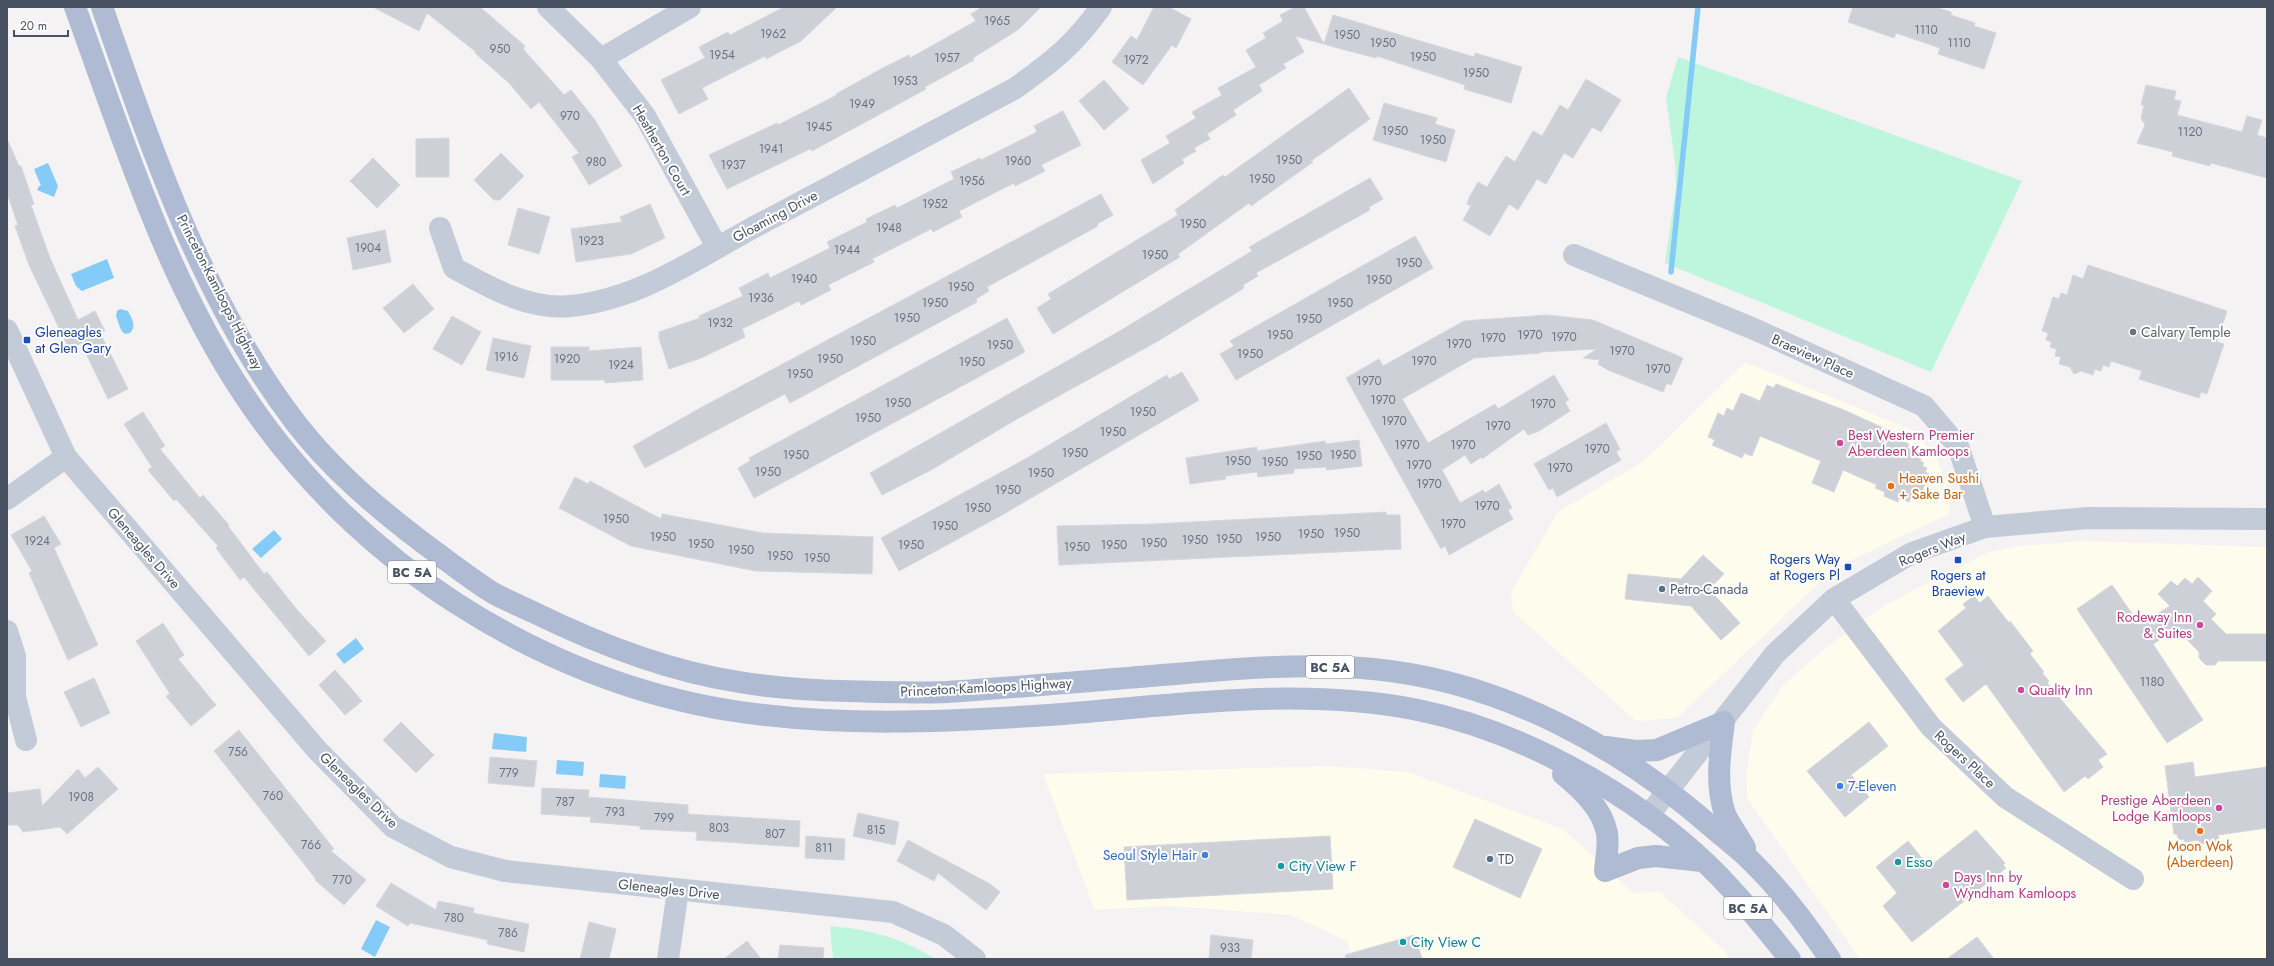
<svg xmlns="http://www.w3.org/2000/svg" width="2274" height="966" viewBox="0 0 2274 966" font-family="Jost,sans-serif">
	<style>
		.commercial { fill: #fefcec }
		.green { fill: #bdf5dd }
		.water { fill: #85cbf7 }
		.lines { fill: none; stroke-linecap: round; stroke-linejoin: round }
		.stream { stroke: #85cbf7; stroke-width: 5.5 }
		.building { fill: #ced0d8; stroke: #d5d6de }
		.minor { stroke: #c4cbd8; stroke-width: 22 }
		.major { stroke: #afbbd3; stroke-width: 22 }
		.worship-dot { fill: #6b7280; stroke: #fff; stroke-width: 1.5 }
		.transit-dot { fill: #1a4fb4; stroke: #fff; stroke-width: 1.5 }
		.hotel-dot { fill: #d1479c; stroke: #fff; stroke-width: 1.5 }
		.food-dot { fill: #e8710a; stroke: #fff; stroke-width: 1.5 }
		.service-dot { fill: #5c6f8a; stroke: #fff; stroke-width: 1.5 }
		.shop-dot { fill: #3f7fe0; stroke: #fff; stroke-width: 1.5 }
		.culture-dot { fill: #0f9aa8; stroke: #fff; stroke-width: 1.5 }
		.labels { text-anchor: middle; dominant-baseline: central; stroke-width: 4; stroke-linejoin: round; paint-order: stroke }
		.number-label { font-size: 12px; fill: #697180 }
		.shield { fill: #fff; stroke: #7e8591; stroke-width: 1 }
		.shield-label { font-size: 13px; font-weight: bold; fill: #475162 }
		.street-label { font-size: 14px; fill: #475162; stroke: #fff }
		.transit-label { font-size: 14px; fill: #164399; stroke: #fff; text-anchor: start }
		.worship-label { font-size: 14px; fill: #5b616d; stroke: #fff; text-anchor: start }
		.hotel-label { font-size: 14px; fill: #b23c85; stroke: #fff; text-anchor: start }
		.food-label { font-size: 14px; fill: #c56008; stroke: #fff; text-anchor: start }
		.service-label { font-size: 14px; fill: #4e5e75; stroke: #fff; text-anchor: start }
		.shop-label { font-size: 14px; fill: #366cbe; stroke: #fff; text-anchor: start }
		.culture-label { font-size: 14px; fill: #0d838f; stroke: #fff; text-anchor: start }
	</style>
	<rect width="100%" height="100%" fill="#f4f2f2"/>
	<g class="commercial">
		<polygon points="1745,362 1910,429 1936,457 1950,493 1949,514 1843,564 1815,587 1677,718 1636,721 1513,612 1511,592 1558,512 1644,461"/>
		<polygon points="2080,541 2267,547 2267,959 1860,959 1747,798 1746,775 1753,730 1783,685 1828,646 1883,606 1989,552 2019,546"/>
		<polygon points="1331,766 1408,772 1563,829 1633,893 1660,892 1726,952 1729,959 1352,959 1347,941 1291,915 1167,906 1095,910 1043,774"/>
	</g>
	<g class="green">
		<polygon points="1678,57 2022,181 1931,372 1665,263 1676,187 1675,161 1666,98"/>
		<path d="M830 926C867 929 903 938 935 959H833Z"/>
	</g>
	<g class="water">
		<polygon points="48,163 58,186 54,197 37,190 39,186 41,186 34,169"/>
		<polygon points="107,259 114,278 82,291 76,286 71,274"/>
		<path d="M120 309 128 311C132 319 137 326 130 333L125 334C120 331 118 321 116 316L117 311Z"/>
		<polygon points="274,530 282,539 261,558 252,549"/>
		<polygon points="356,638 364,649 344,664 336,654"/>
		<polygon points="494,733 527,737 526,752 492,749"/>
		<polygon points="557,760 584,762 583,776 556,774"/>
		<polygon points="600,774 626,776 625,789 599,787"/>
		<polygon points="376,920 390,927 375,957 361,949"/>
	</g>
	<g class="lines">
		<polyline class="stream" points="1671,272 1698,7"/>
	</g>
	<g class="building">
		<polygon points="373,7 480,7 525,46 523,49 564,95 571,90 595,120 622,166 589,185 572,157 579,153 539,102 531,109 509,83 475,53 476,52 427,13 419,31"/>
		<polygon points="784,7 837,7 801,41 766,59 765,56 702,88 708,99 679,114 661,80 705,58 699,47 728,32 730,35"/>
		<polygon points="982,7 1041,7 1019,29 973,58 974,60 925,87 926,89 812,151 810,149 727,189 709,155 777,123 778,125 837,95 836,94 879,70 909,55 910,58 976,21 971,14"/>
		<polygon points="1154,7 1169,7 1191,19 1176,48 1172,45 1143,85 1112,62 1131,36 1137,40"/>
		<polygon points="1295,7 1304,7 1324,44 1333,15 1474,57 1475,53 1522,67 1511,103 1464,89 1465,85 1377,56 1376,58 1345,50 1295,36 1304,52 1283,64 1286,68 1259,85 1262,91 1233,110 1236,115 1207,134 1210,139 1194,148 1196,151 1182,159 1184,163 1153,184 1141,160 1170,143 1166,136 1196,118 1192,112 1222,95 1218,88 1256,67 1246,50 1266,38 1263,33 1283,21 1280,15"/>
		<polygon points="1853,7 1936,7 1951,12 1951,15 1975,23 1974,26 1996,33 1984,69 1938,54 1940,48 1896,33 1894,38 1848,22"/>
		<polygon points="1586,79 1621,100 1601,132 1592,127 1573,158 1564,153 1546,184 1537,179 1518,210 1509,204 1490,236 1463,220 1471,206 1467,204 1469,198 1478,182 1487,187 1506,156 1515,162 1533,131 1542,136 1560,105 1568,110"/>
		<polygon points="1104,80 1129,109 1104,130 1079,101"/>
		<polygon points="2146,85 2176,91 2174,100 2181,101 2177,115 2242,132 2247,116 2262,120 2257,135 2267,138 2267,178 2211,163 2210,166 2172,156 2173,152 2137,143 2145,125 2141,118 2144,105 2141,105"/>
		<polygon points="1349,88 1370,119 1311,161 1313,162 1251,206 1249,203 1178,254 1180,257 1053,334 1037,308 1051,299 1048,294 1178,215 1175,210 1223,175 1225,177"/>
		<polygon points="1384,103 1437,118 1435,124 1455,130 1446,162 1373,140"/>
		<polygon points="1063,111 1081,145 1041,165 1045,171 1015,186 1014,183 959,211 962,217 933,232 931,229 872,259 874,262 828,285 831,290 801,305 799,301 742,329 745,337 701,358 669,369 659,338 659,332 700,318 699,316 743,296 739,288 768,273 770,278 830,248 827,242 867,222 866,219 895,205 897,208 954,179 951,172 980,158 981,160 1037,132 1034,126"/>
		<polygon points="449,138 449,177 416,177 416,139"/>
		<polygon points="7,139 19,166 21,166 34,204 31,205 50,258 78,320 95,311 105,331 100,333 128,389 108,399 81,343 69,349 29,265 15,226 18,225 7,193"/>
		<polygon points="501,153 524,176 500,200 494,200 474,180"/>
		<polygon points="373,158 400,185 377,208 350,181"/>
		<polygon points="1370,178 1383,199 1369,207 1370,210 1256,273 1258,276 1243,285 1244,288 1158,341 1017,419 931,470 882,495 870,473 1118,332 1252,251 1249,247"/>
		<polygon points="1101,194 1113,215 1097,224 1098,226 987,287 989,291 976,299 977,302 790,403 785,394 645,468 633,446 704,406"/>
		<polygon points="650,204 665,238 631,254 576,262 571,229 622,222 620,217"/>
		<polygon points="518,208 550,217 539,254 508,245"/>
		<polygon points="385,230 391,262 353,270 347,238"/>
		<polygon points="1415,236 1433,268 1236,380 1220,354 1234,346 1230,341"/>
		<polygon points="2088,265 2227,311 2217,342 2224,344 2207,394 2201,392 2199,398 2139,379 2142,371 2111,361 2109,367 2103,365 2101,371 2095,369 2093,375 2081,371 2074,374 2070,367 2059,364 2061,357 2055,356 2057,349 2050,347 2052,342 2046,340 2048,333 2042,331 2053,297 2059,299 2061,293 2067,295 2073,275 2083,279"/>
		<polygon points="413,284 434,309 404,333 383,308"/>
		<polygon points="1547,315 1593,320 1683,358 1671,385 1667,383 1663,392 1608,370 1598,364 1600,360 1583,358 1597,349 1540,352 1541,353 1474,358 1402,399 1428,443 1495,404 1498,409 1554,375 1569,400 1565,402 1570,411 1539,431 1528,435 1524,429 1482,459 1481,457 1471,464 1465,455 1442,470 1460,503 1483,490 1485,493 1499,484 1512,508 1508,510 1513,519 1449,555 1445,546 1441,549 1346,378 1379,359 1383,366 1464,321"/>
		<polygon points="452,316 481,332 462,365 433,349"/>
		<polygon points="1007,318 1025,352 754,498 738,468 750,461 749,458"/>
		<polygon points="493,338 531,346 524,378 486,370"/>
		<polygon points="551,347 589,347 589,351 641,347 643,380 605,383 605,380 551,380"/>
		<polygon points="1182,372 1199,400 1002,515 899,571 881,538 1027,458 1167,375 1169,379"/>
		<polygon points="1776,384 1844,410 1901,436 1899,440 1909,444 1907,448 1916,452 1914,456 1921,459 1920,461 1924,463 1922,466 1927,468 1925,472 1929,474 1918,501 1910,498 1909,502 1899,498 1898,502 1884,496 1885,492 1875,488 1877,485 1843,470 1834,492 1812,483 1821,461 1760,436 1752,456 1744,453 1742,458 1712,445 1715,440 1708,437 1718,413 1724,416 1727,408 1733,411 1741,393 1760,401 1767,385 1774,388"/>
		<polygon points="143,412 165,446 160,449 200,498 203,495 229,525 228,526 264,574 267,572 298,611 326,641 309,656 244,577 240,580 216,548 218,546 176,499 174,501 148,470 152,467 124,424"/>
		<polygon points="1606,423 1620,449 1616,452 1621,460 1557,497 1553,488 1549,490 1534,464"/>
		<polygon points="1359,440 1362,466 1327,470 1326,467 1294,469 1294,473 1258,477 1257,472 1225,476 1226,479 1190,484 1186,458 1257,447 1257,451 1325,441 1326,444"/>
		<polygon points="575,477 588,484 590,481 661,519 662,514 763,533 873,537 872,574 756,571 631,546 559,508"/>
		<polygon points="1386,512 1386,515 1400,515 1401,549 1059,565 1057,526 1153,524"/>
		<polygon points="44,516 61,544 54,548 98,645 68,660 29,573 32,571 11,535"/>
		<polygon points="1703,555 1724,574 1709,589 1740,623 1721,640 1691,606 1625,599 1628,574 1681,579"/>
		<polygon points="2198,577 2212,591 2203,601 2216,614 2211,619 2226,634 2267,634 2267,661 2218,661 2215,665 2206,665 2199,658 2199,652 2177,629 2153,644 2203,720 2167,743 2077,609 2112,585 2140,625 2170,606 2158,594 2171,581 2177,586 2185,578 2192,584"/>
		<polygon points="1974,596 1980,603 1988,596 2009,623 2010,621 2033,651 2030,654 2044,672 2042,673 2049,681 2047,683 2107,754 2098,760 2103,767 2088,779 2085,776 2064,792 1986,684 1963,702 1945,679 1964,665 1938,631 1966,608 1963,604"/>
		<polygon points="163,623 184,655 178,659 216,705 191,726 166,696 170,694 136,641"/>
		<polygon points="335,670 362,701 345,715 319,685"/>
		<polygon points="94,678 110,713 81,727 64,692"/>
		<polygon points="401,722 434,755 416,773 383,740"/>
		<polygon points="1869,722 1888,746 1851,775 1869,797 1845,817 1807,771"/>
		<polygon points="239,730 334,849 331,851 366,880 344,905 315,880 316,879 214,751"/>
		<polygon points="490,757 537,761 534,787 488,783"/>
		<polygon points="2193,762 2195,777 2267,767 2267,828 2218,835 2219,841 2199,844 2198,840 2185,842 2184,839 2178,840 2177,834 2174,834 2165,766"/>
		<polygon points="98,767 118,789 67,834 60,827 23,832 18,825 7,825 7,793 40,789 42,806 78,769 85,778"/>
		<polygon points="542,788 589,790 588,797 688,805 688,814 800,821 799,847 696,840 697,832 640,829 640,826 590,822 591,817 541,814"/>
		<polygon points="858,813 899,822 895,845 853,836"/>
		<polygon points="1475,819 1542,849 1520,898 1453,867"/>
		<polygon points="1976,830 2005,863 2003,865 2006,868 1912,942 1883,906 1897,893 1876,867 1908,841 1929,867"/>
		<polygon points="806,836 845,839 844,860 805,858"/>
		<polygon points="1330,836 1333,889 1127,900 1124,847"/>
		<polygon points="908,840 990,884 1000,892 986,910 938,873 934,881 897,861"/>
		<polygon points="391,883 436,910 438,901 474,908 473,913 529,924 524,952 487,944 488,940 410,923 408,926 376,906"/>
		<polygon points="589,922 616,929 609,959 580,959"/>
		<polygon points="1211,935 1253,940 1251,959 1209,959"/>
		<polygon points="1415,935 1422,959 1346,959 1345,955"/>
		<polygon points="1977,937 1994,959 1947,959"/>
		<polygon points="747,941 761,959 724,959"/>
		<polygon points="780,945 824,948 823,959 778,959"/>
	</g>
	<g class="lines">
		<g class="minor">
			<polyline points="548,7 601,59 645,116 717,247"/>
			<polyline points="601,59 690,7"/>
			<path d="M440 228 454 268C490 288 529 310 571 306 641 299 698 257 758 225 843 180 929 134 1014 89 1051 63 1075 44 1101 7"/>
			<polyline points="1574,255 1754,329 1924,406 1958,446 1985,527"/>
			<polyline points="7,330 66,457 318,751 393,827 451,857 505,871 893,912 944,935 975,959"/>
			<polyline points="7,499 66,457"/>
			<polyline points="1834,599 1931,727 2005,797 2133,879"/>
			<polyline points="7,631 15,656 15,697 26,740"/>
			<polyline points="1648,816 1775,654 1834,599 1912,553 1985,527 2088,518 2267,519"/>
			<polyline points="668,959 678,890"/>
		</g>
		<g class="major">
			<path d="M75 7C123 139 166 278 244 395 353 560 539 681 734 711 838 727 944 722 1049 715 1172 706 1296 686 1418 710 1531 733 1657 806 1734 892 1754 914 1772 937 1790 959"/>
			<path d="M102 7C152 150 202 300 295 422 331 469 376 507 422 542 445 559 469 578 493 593 506 600 520 606 533 612 598 644 667 671 739 682 786 690 834 691 881 692 903 692 925 693 947 692 1023 687 1100 680 1176 674 1242 668 1307 663 1373 669 1500 681 1620 746 1714 829 1728 841 1743 852 1755 865 1783 893 1808 926 1830 959"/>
			<path d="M1606 747 1636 751 1657 750 1724 722C1720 753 1715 784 1725 814 1730 825 1739 837 1745 848"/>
			<path d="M1563 774C1581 789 1602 808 1607 833 1609 844 1606 859 1605 871L1638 858 1656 856 1702 861"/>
		</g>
	</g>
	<circle class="worship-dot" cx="2133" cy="332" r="4"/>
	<g class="transit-dot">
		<rect x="23" y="336" width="8" height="8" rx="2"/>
		<rect x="1954" y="556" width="8" height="8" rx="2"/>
		<rect x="1844" y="563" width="8" height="8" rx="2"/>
	</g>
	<g class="hotel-dot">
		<circle cx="1840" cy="443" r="4"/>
		<circle cx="2200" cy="625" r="4"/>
		<circle cx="2021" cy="690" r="4"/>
		<circle cx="2219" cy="808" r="4"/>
		<circle cx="1946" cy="885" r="4"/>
	</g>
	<g class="food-dot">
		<circle cx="1891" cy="486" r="4"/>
		<circle cx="2200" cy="831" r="4"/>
	</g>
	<g class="service-dot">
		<circle cx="1662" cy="589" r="4"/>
		<circle cx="1490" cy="859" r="4"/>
	</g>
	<g class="shop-dot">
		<circle cx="1840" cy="786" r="4"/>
		<circle cx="1205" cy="855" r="4"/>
	</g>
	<g class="culture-dot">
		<circle cx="1898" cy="862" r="4"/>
		<circle cx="1281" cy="866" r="4"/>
		<circle cx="1403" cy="942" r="4"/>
	</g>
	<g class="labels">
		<g class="number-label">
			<text x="997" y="21">1965</text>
			<text x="1926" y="30">1110</text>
			<text x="773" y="34">1962</text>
			<text x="1347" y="35">1950</text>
			<text x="1383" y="43">1950</text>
			<text x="1959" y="43">1110</text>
			<text x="500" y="49">950</text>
			<text x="722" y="55">1954</text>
			<text x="1423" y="57">1950</text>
			<text x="947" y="58">1957</text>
			<text x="1136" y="60">1972</text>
			<text x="1476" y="73">1950</text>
			<text x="905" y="81">1953</text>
			<text x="862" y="104">1949</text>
			<text x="570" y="116">970</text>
			<text x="819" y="127">1945</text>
			<text x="1395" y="131">1950</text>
			<text x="2190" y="132">1120</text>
			<text x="1433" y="140">1950</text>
			<text x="771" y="149">1941</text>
			<text x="1289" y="160">1950</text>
			<text x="1018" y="161">1960</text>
			<text x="596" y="162">980</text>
			<text x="733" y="165">1937</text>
			<text x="1262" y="179">1950</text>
			<text x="972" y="181">1956</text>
			<text x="935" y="204">1952</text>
			<text x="1193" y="224">1950</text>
			<text x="889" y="228">1948</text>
			<text x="591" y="241">1923</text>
			<text x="368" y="248">1904</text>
			<text x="847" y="250">1944</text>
			<text x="1155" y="255">1950</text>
			<text x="1409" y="263">1950</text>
			<text x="804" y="279">1940</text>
			<text x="1379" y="280">1950</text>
			<text x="961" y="287">1950</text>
			<text x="761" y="298">1936</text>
			<text x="935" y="303">1950</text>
			<text x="1340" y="303">1950</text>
			<text x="907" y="318">1950</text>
			<text x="1309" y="319">1950</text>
			<text x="720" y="323">1932</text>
			<text x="1280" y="335">1950</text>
			<text x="1530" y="335">1970</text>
			<text x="1564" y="337">1970</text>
			<text x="1493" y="338">1970</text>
			<text x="863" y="341">1950</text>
			<text x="1459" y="344">1970</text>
			<text x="1000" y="345">1950</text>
			<text x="1622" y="351">1970</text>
			<text x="1250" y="354">1950</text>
			<text x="506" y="357">1916</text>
			<text x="567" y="359">1920</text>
			<text x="830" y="359">1950</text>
			<text x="1424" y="361">1970</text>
			<text x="972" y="362">1950</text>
			<text x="621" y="365">1924</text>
			<text x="1658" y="369">1970</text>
			<text x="800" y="374">1950</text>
			<text x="1369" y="381">1970</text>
			<text x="1383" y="400">1970</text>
			<text x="898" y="403">1950</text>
			<text x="1543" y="404">1970</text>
			<text x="1143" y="412">1950</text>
			<text x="868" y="418">1950</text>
			<text x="1394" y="421">1970</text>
			<text x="1498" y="426">1970</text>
			<text x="1113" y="432">1950</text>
			<text x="1407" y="445">1970</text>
			<text x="1463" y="445">1970</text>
			<text x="1597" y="449">1970</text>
			<text x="1075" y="453">1950</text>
			<text x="796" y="455">1950</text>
			<text x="1343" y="455">1950</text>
			<text x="1309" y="456">1950</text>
			<text x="1238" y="461">1950</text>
			<text x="1275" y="462">1950</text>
			<text x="1419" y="465">1970</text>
			<text x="1560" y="468">1970</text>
			<text x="768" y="472">1950</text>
			<text x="1041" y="473">1950</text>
			<text x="1429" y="484">1970</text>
			<text x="1008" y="490">1950</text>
			<text x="1487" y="506">1970</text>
			<text x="978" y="508">1950</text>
			<text x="616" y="519">1950</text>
			<text x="1453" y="524">1970</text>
			<text x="945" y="526">1950</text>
			<text x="1347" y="533">1950</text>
			<text x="1311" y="534">1950</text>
			<text x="663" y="537">1950</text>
			<text x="1268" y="537">1950</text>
			<text x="1229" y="539">1950</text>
			<text x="1195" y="540">1950</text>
			<text x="37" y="541">1924</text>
			<text x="1154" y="543">1950</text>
			<text x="701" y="544">1950</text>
			<text x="911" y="545">1950</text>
			<text x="1114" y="545">1950</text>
			<text x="1077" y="547">1950</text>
			<text x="741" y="550">1950</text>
			<text x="780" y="556">1950</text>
			<text x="817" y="558">1950</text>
			<text x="2152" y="682">1180</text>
			<text x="238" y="752">756</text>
			<text x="509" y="773">779</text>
			<text x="273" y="796">760</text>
			<text x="81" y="797">1908</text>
			<text x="565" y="802">787</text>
			<text x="615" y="812">793</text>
			<text x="664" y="818">799</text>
			<text x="719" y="828">803</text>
			<text x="876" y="830">815</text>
			<text x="775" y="834">807</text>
			<text x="311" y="845">766</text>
			<text x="824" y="848">811</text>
			<text x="342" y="880">770</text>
			<text x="454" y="918">780</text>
			<text x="508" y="933">786</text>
			<text x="1230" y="948">933</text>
		</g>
		<g class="shield">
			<rect x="388" y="561" width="48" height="22" rx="3"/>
			<rect x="1306" y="656" width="48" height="22" rx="3"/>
			<rect x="1724" y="897" width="48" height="22" rx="3"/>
		</g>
		<g class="shield-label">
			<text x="412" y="572">BC 5A</text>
			<text x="1330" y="667">BC 5A</text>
			<text x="1748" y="908">BC 5A</text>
		</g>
		<g class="street-label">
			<text transform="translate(662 150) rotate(60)">Heatherton Court</text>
			<text transform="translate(775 216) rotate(-28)">Gloaming Drive</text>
			<text transform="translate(220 292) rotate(63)">Princeton-Kamloops Highway</text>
			<text transform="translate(1813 356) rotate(24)">Braeview Place</text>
			<text transform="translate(144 548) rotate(49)">Gleneagles Drive</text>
			<text transform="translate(1932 549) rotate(-22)">Rogers Way</text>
			<text transform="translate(986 687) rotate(-3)">Princeton-Kamloops Highway</text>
			<text transform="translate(1965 759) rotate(43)">Rogers Place</text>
			<text transform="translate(359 790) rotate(44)">Gleneagles Drive</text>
			<text transform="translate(669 889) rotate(6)">Gleneagles Drive</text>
		</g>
		<g class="transit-label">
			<text x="35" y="332">Gleneagles<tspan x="35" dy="16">at Glen Gary</tspan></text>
			<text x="1840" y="559" text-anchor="end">Rogers Way<tspan x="1840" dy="16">at Rogers Pl</tspan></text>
			<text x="1958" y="575" text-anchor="middle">Rogers at<tspan x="1958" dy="16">Braeview</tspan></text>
		</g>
		<g class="worship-label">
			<text x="2141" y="332">Calvary Temple</text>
		</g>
		<g class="hotel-label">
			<text x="1848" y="435">Best Western Premier<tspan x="1848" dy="16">Aberdeen Kamloops</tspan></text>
			<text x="2192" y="617" text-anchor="end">Rodeway Inn<tspan x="2192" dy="16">&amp; Suites</tspan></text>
			<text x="2029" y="690">Quality Inn</text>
			<text x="2211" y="800" text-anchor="end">Prestige Aberdeen<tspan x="2211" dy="16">Lodge Kamloops</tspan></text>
			<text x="1954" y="877">Days Inn by<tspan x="1954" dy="16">Wyndham Kamloops</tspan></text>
		</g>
		<g class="food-label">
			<text x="1899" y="478">Heaven Sushi<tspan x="1899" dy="16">+ Sake Bar</tspan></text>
			<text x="2200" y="846" text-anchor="middle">Moon Wok<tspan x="2200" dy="16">(Aberdeen)</tspan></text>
		</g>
		<g class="service-label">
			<text x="1670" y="589">Petro-Canada</text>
			<text x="1498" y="859">TD</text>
		</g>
		<g class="shop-label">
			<text x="1848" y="786">7-Eleven</text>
			<text x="1197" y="855" text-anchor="end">Seoul Style Hair</text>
		</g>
		<g class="culture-label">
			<text x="1906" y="862">Esso</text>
			<text x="1289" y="866">City View F</text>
			<text x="1411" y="942">City View C</text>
		</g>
	</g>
	<rect width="2274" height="966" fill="none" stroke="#475162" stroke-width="16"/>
	<path d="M14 30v6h54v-6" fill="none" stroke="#475162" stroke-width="2"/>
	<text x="20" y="30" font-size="12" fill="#475162" stroke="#ffffff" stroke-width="3" paint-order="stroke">20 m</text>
</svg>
